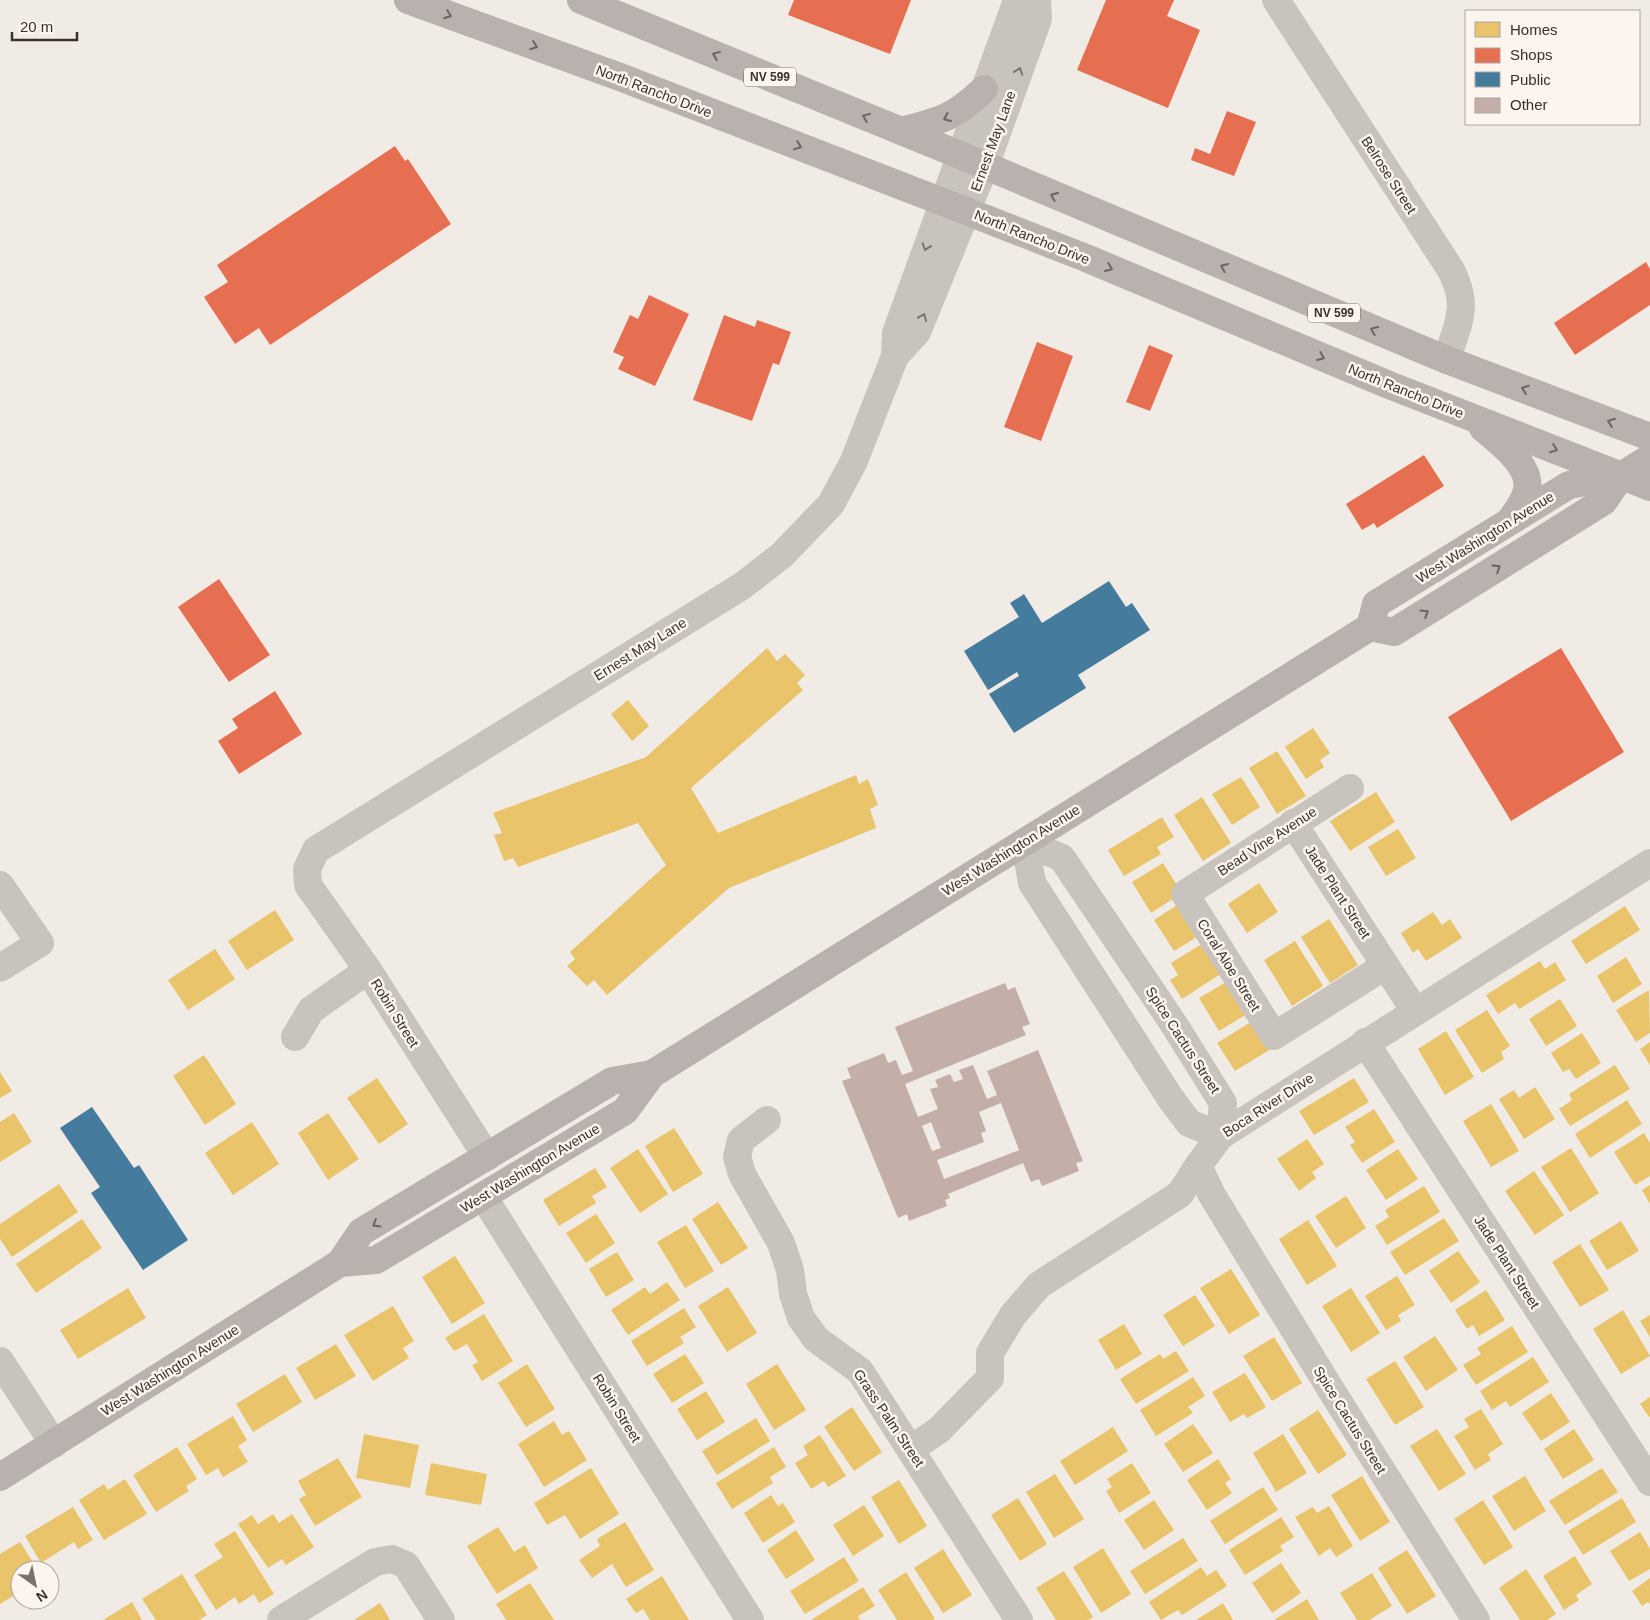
<svg xmlns="http://www.w3.org/2000/svg" width="1650" height="1620" viewBox="0 0 1650 1620" font-family="Helvetica,sans-serif">
	<style>
		.homes { fill: #e9c46a }
		.shops { fill: #e76f51 }
		.public { fill: #457b9d }
		.building { fill: #c3afa7; fill-rule: evenodd }
		.lines { fill: none; stroke-linecap: round; stroke-linejoin: round }
		.minor { stroke: #c9c3be; stroke-width: 28 }
		.major { stroke: #b8b1ad; stroke-width: 28 }
		.oneway { stroke: #6d645f }
		.oneway2 { stroke: #7b726d }
		.labels { text-anchor: middle; dominant-baseline: central; stroke-width: 5; stroke-linejoin: round; paint-order: stroke }
		.shield { fill: #fbf5ee; stroke: #756b66; stroke-width: 1 }
		.shield-label { font-size: 12px; font-weight: bold; fill: #3b302b }
		.street-label { font-size: 14px; fill: #3b302b; stroke: #fbf5ee }
	</style>
	<rect width="100%" height="100%" fill="#f0ebe5"/>
	<g class="homes">
		<polygon points="767,648 777,661 785,654 805,675 797,683 803,690 691,788 718,833 856,775 859,784 868,779 878,805 870,809 876,828 729,888 607,995 594,980 587,986 567,966 575,959 570,952 666,865 638,823 518,867 513,858 504,861 494,835 502,833 493,813 646,757"/>
		<polygon points="628,700 649,726 632,741 611,714"/>
		<polygon points="1313,728 1330,753 1320,760 1324,767 1306,779 1285,747"/>
		<polygon points="1277,751 1306,796 1277,814 1249,768"/>
		<polygon points="1241,777 1260,807 1232,825 1212,794"/>
		<polygon points="1376,792 1395,822 1350,851 1330,821"/>
		<polygon points="1202,797 1231,843 1203,861 1174,815"/>
		<polygon points="1162,817 1174,837 1157,847 1161,854 1124,876 1108,850"/>
		<polygon points="1398,829 1416,858 1386,876 1368,847"/>
		<polygon points="1163,863 1182,893 1151,913 1132,882"/>
		<polygon points="1259,883 1278,912 1247,933 1228,904"/>
		<polygon points="1185,900 1205,932 1174,951 1154,920"/>
		<polygon points="1625,906 1640,930 1586,964 1571,941"/>
		<polygon points="275,910 294,940 247,970 228,941"/>
		<polygon points="1433,912 1442,925 1450,919 1462,938 1426,961 1418,949 1413,953 1401,933"/>
		<polygon points="1329,919 1358,965 1330,983 1301,937"/>
		<polygon points="1210,939 1222,973 1182,999 1170,980 1178,975 1171,963"/>
		<polygon points="1295,941 1323,986 1292,1006 1264,960"/>
		<polygon points="215,949 235,979 188,1010 168,980"/>
		<polygon points="1626,957 1642,984 1613,1003 1597,976"/>
		<polygon points="1540,961 1545,969 1555,962 1566,980 1519,1009 1515,1003 1498,1014 1486,995"/>
		<polygon points="1235,977 1255,1009 1219,1031 1199,998"/>
		<polygon points="1649,990 1650,1033 1636,1042 1616,1010"/>
		<polygon points="1560,999 1577,1026 1546,1046 1529,1019"/>
		<polygon points="1487,1010 1510,1046 1501,1052 1504,1059 1482,1073 1455,1030"/>
		<polygon points="1254,1020 1271,1049 1235,1071 1217,1043"/>
		<polygon points="1446,1031 1474,1077 1445,1095 1418,1049"/>
		<polygon points="1582,1033 1601,1063 1576,1079 1569,1069 1563,1072 1551,1053"/>
		<polygon points="1650,1042 1650,1065 1640,1049"/>
		<polygon points="204,1055 236,1104 205,1125 173,1076"/>
		<polygon points="1615,1065 1630,1089 1570,1126 1559,1109 1572,1100 1569,1094"/>
		<polygon points="0,1072 12,1091 0,1098"/>
		<polygon points="377,1078 408,1124 379,1144 347,1098"/>
		<polygon points="1354,1078 1369,1102 1314,1135 1299,1111"/>
		<polygon points="1535,1087 1555,1119 1524,1139 1499,1099 1514,1090 1519,1098"/>
		<polygon points="1627,1100 1642,1124 1590,1158 1575,1134"/>
		<polygon points="1491,1104 1519,1151 1491,1167 1463,1121"/>
		<polygon points="1374,1109 1395,1142 1362,1163 1350,1145 1355,1142 1345,1127"/>
		<polygon points="14,1113 32,1142 0,1162 0,1122"/>
		<polygon points="328,1113 359,1159 328,1180 298,1133"/>
		<polygon points="252,1122 279,1164 233,1195 205,1153"/>
		<polygon points="674,1128 703,1174 673,1192 645,1146"/>
		<polygon points="1644,1133 1650,1143 1650,1176 1635,1185 1614,1152"/>
		<polygon points="1307,1139 1324,1164 1312,1172 1316,1178 1299,1191 1277,1159"/>
		<polygon points="1571,1148 1599,1193 1570,1212 1541,1167"/>
		<polygon points="638,1149 668,1194 640,1213 610,1168"/>
		<polygon points="1398,1149 1418,1179 1386,1200 1366,1170"/>
		<polygon points="595,1168 607,1187 592,1196 596,1203 559,1226 543,1200"/>
		<polygon points="1534,1171 1564,1215 1535,1235 1505,1191"/>
		<polygon points="59,1184 78,1212 12,1257 0,1239 0,1224"/>
		<polygon points="1650,1185 1650,1204 1642,1190"/>
		<polygon points="1424,1186 1440,1212 1387,1245 1375,1226 1389,1217 1385,1210"/>
		<polygon points="1346,1196 1366,1228 1336,1248 1315,1216"/>
		<polygon points="718,1202 748,1248 721,1265 692,1219"/>
		<polygon points="596,1214 615,1243 586,1263 566,1233"/>
		<polygon points="1444,1218 1459,1241 1405,1275 1390,1252"/>
		<polygon points="82,1219 102,1248 36,1293 16,1264"/>
		<polygon points="1308,1220 1337,1266 1307,1285 1279,1239"/>
		<polygon points="1621,1221 1639,1251 1607,1270 1589,1241"/>
		<polygon points="686,1225 714,1271 685,1288 657,1242"/>
		<polygon points="1580,1244 1609,1290 1580,1307 1552,1262"/>
		<polygon points="1458,1251 1480,1282 1451,1303 1429,1271"/>
		<polygon points="617,1252 634,1280 606,1297 589,1269"/>
		<polygon points="455,1256 485,1303 452,1324 422,1277"/>
		<polygon points="1231,1269 1260,1315 1229,1334 1200,1288"/>
		<polygon points="1397,1276 1415,1305 1398,1315 1401,1321 1386,1330 1365,1296"/>
		<polygon points="667,1282 680,1300 628,1335 611,1310 645,1287 650,1294"/>
		<polygon points="728,1287 757,1333 727,1352 698,1306"/>
		<polygon points="128,1288 146,1318 78,1359 60,1330"/>
		<polygon points="1351,1288 1380,1333 1351,1352 1322,1306"/>
		<polygon points="1486,1290 1505,1320 1479,1336 1473,1325 1467,1329 1455,1310"/>
		<polygon points="1195,1295 1215,1326 1183,1346 1163,1315"/>
		<polygon points="393,1306 414,1341 403,1348 409,1358 373,1381 344,1335"/>
		<polygon points="684,1308 696,1327 680,1337 684,1343 647,1366 631,1341"/>
		<polygon points="1623,1310 1650,1356 1621,1374 1593,1329"/>
		<polygon points="484,1314 513,1361 482,1381 472,1365 478,1362 467,1344 454,1351 445,1338"/>
		<polygon points="1650,1315 1650,1337 1640,1321"/>
		<polygon points="1124,1324 1142,1354 1116,1370 1098,1340"/>
		<polygon points="1512,1326 1528,1352 1476,1385 1463,1365 1481,1354 1477,1348"/>
		<polygon points="1435,1336 1458,1370 1426,1391 1403,1357"/>
		<polygon points="1274,1337 1302,1383 1272,1401 1243,1356"/>
		<polygon points="336,1344 356,1376 315,1400 296,1368"/>
		<polygon points="1176,1351 1189,1371 1136,1404 1120,1379 1160,1354 1163,1359"/>
		<polygon points="685,1354 704,1383 672,1403 653,1374"/>
		<polygon points="1533,1357 1549,1382 1510,1407 1506,1401 1492,1410 1480,1391"/>
		<polygon points="1395,1361 1424,1407 1395,1425 1366,1379"/>
		<polygon points="527,1364 555,1409 526,1427 498,1383"/>
		<polygon points="777,1364 806,1410 774,1430 746,1384"/>
		<polygon points="1245,1373 1266,1407 1247,1418 1244,1414 1230,1422 1212,1392"/>
		<polygon points="285,1374 302,1402 253,1432 236,1404"/>
		<polygon points="1193,1377 1205,1396 1188,1407 1193,1413 1156,1436 1140,1410"/>
		<polygon points="706,1391 725,1422 697,1440 677,1409"/>
		<polygon points="1551,1393 1570,1422 1541,1441 1522,1413"/>
		<polygon points="1650,1397 1650,1418 1640,1404"/>
		<polygon points="852,1407 882,1452 854,1471 824,1427"/>
		<polygon points="1481,1409 1503,1444 1488,1454 1491,1460 1475,1470 1454,1436 1469,1427 1464,1419"/>
		<polygon points="1318,1410 1347,1455 1318,1474 1289,1429"/>
		<polygon points="233,1416 247,1440 238,1446 248,1462 223,1477 218,1468 206,1475 187,1444"/>
		<polygon points="756,1418 770,1441 717,1475 702,1451"/>
		<polygon points="554,1421 562,1435 569,1431 587,1460 544,1487 518,1444"/>
		<polygon points="1193,1424 1213,1453 1183,1472 1164,1444"/>
		<polygon points="1113,1427 1128,1451 1075,1485 1060,1461"/>
		<polygon points="1437,1429 1466,1474 1439,1491 1410,1446"/>
		<polygon points="1574,1429 1594,1460 1563,1479 1544,1449"/>
		<polygon points="364,1434 419,1445 410,1488 356,1478"/>
		<polygon points="1283,1434 1307,1473 1276,1492 1253,1453"/>
		<polygon points="820,1435 846,1476 828,1487 824,1481 811,1489 795,1463 808,1455 803,1446"/>
		<polygon points="177,1447 197,1479 186,1486 189,1491 156,1512 133,1475"/>
		<polygon points="774,1447 786,1467 770,1477 773,1483 732,1509 716,1483"/>
		<polygon points="338,1458 362,1497 315,1526 299,1499 306,1495 298,1481"/>
		<polygon points="1218,1459 1231,1479 1225,1483 1232,1493 1207,1510 1187,1480"/>
		<polygon points="431,1463 487,1474 481,1505 425,1495"/>
		<polygon points="1132,1463 1151,1493 1119,1513 1106,1491 1112,1487 1107,1479"/>
		<polygon points="591,1468 619,1514 580,1539 565,1515 547,1525 534,1503"/>
		<polygon points="1602,1468 1618,1492 1565,1525 1549,1501"/>
		<polygon points="1055,1474 1084,1519 1054,1538 1026,1492"/>
		<polygon points="1362,1476 1390,1522 1360,1541 1331,1495"/>
		<polygon points="1525,1476 1546,1511 1514,1531 1492,1496"/>
		<polygon points="125,1479 147,1514 104,1540 79,1500 104,1484 108,1490"/>
		<polygon points="899,1480 927,1526 899,1544 871,1497"/>
		<polygon points="1263,1487 1278,1510 1225,1544 1210,1521"/>
		<polygon points="771,1495 778,1506 783,1503 795,1522 763,1543 744,1513"/>
		<polygon points="1018,1498 1047,1544 1020,1561 991,1515"/>
		<polygon points="1622,1498 1636,1522 1583,1555 1568,1531"/>
		<polygon points="1154,1500 1174,1530 1144,1550 1124,1520"/>
		<polygon points="1483,1500 1513,1547 1484,1565 1454,1519"/>
		<polygon points="864,1505 884,1536 853,1556 833,1525"/>
		<polygon points="1329,1506 1353,1546 1336,1557 1330,1548 1319,1556 1295,1517 1313,1507 1317,1513"/>
		<polygon points="73,1507 93,1540 78,1549 74,1542 41,1563 25,1536"/>
		<polygon points="273,1514 279,1523 292,1514 314,1547 286,1565 282,1559 268,1568 238,1524 252,1515 258,1524"/>
		<polygon points="1281,1517 1294,1537 1280,1546 1283,1551 1245,1575 1229,1550"/>
		<polygon points="625,1522 654,1570 626,1587 612,1564 592,1578 579,1560 600,1546 597,1539"/>
		<polygon points="498,1527 514,1552 525,1545 538,1568 497,1594 467,1546"/>
		<polygon points="796,1530 815,1560 786,1579 767,1550"/>
		<polygon points="235,1531 274,1594 259,1603 254,1594 239,1604 235,1597 216,1610 194,1575 223,1557 214,1544"/>
		<polygon points="1640,1532 1650,1549 1650,1569 1629,1581 1610,1551"/>
		<polygon points="1183,1538 1198,1561 1145,1594 1130,1571"/>
		<polygon points="20,1542 38,1570 20,1570 20,1592 0,1604 0,1554"/>
		<polygon points="1103,1548 1131,1594 1101,1613 1073,1567"/>
		<polygon points="943,1549 972,1595 943,1613 914,1568"/>
		<polygon points="1407,1550 1436,1596 1407,1614 1378,1568"/>
		<polygon points="1575,1556 1592,1584 1576,1595 1579,1600 1564,1610 1543,1576"/>
		<polygon points="844,1557 859,1581 805,1614 790,1591"/>
		<polygon points="1281,1563 1301,1593 1272,1613 1252,1583"/>
		<polygon points="1201,1567 1207,1576 1216,1570 1227,1586 1182,1615 1178,1610 1161,1620 1149,1602"/>
		<polygon points="1526,1569 1556,1614 1547,1620 1520,1620 1499,1588"/>
		<polygon points="1064,1571 1093,1617 1088,1620 1056,1620 1036,1588"/>
		<polygon points="906,1572 935,1619 932,1620 897,1620 878,1590"/>
		<polygon points="1372,1573 1392,1606 1369,1620 1357,1620 1340,1593"/>
		<polygon points="182,1574 207,1615 199,1620 156,1620 142,1599"/>
		<polygon points="662,1576 689,1620 650,1620 643,1609 636,1613 626,1599"/>
		<polygon points="1650,1578 1650,1604 1648,1602 1642,1606 1632,1591"/>
		<polygon points="530,1583 554,1620 506,1620 496,1604"/>
		<polygon points="863,1587 875,1606 858,1616 860,1620 811,1620"/>
		<polygon points="1307,1599 1319,1620 1274,1620"/>
		<polygon points="132,1602 142,1620 103,1620"/>
		<polygon points="380,1603 390,1620 354,1620"/>
		<polygon points="1223,1603 1233,1620 1196,1620"/>
	</g>
	<g class="shops">
		<polygon points="794,0 911,0 890,54 788,15"/>
		<polygon points="1106,0 1174,0 1167,16 1200,30 1168,108 1077,70"/>
		<polygon points="1227,111 1256,122 1234,176 1191,160 1195,148 1210,154"/>
		<polygon points="395,146 405,161 408,159 451,224 270,345 259,328 235,344 204,297 228,282 217,265"/>
		<polygon points="1646,262 1650,269 1650,305 1575,355 1554,323"/>
		<polygon points="649,295 689,314 655,386 618,369 624,357 613,352 630,315 638,319"/>
		<polygon points="724,315 755,327 757,320 791,332 779,365 773,363 752,421 693,400"/>
		<polygon points="1037,342 1073,356 1041,441 1004,427"/>
		<polygon points="1149,345 1173,355 1150,411 1126,402"/>
		<polygon points="1424,455 1444,486 1377,528 1374,523 1362,530 1346,504"/>
		<polygon points="219,579 270,655 229,682 178,607"/>
		<polygon points="1561,648 1624,752 1511,821 1448,717"/>
		<polygon points="275,691 302,734 239,774 218,741 238,728 232,719"/>
	</g>
	<g class="public">
		<polygon points="1109,581 1126,607 1132,603 1150,630 1078,675 1086,688 1014,733 989,694 1019,676 1017,672 988,690 964,651 1019,617 1010,603 1024,594 1042,623"/>
		<polygon points="92,1107 134,1168 139,1165 188,1240 143,1270 91,1193 100,1187 60,1128"/>
	</g>
	<path class="building" d="M1005 983 1008 990 1015 987 1030 1024 1022 1027 1026 1035 905 1084 918 1117 938 1109 930 1089 938 1087 935 1080 950 1074 954 1082 963 1079 959 1070 973 1065 987 1099 997 1095 987 1071 1038 1050 1083 1161 1076 1163 1079 1171 1042 1186 1039 1179 1031 1182 1023 1163 948 1194 950 1198 945 1200 947 1206 909 1221 907 1214 898 1218 842 1081 851 1078 847 1068 884 1053 888 1063 896 1060 902 1075 913 1071 895 1027ZM1001 1103 1019 1150 944 1179 937 1160 984 1142 981 1133 986 1131 979 1112ZM931 1122 941 1148 932 1151 922 1126Z"/>
	<g class="lines">
		<g class="minor">
			<path d="M1276 0 1451 270C1470 308 1458 321 1447 360"/>
			<polyline points="895,356 917,332 985,166 1038,19 1037,0"/>
			<polyline points="1350,788 1185,894 1274,1036 1385,966"/>
			<polyline points="1293,823 1415,1011"/>
			<polygon points="1025,842 1062,858 1175,1026 1223,1103 1220,1136 1189,1123 1171,1099 1032,883"/>
			<polyline points="0,885 40,943 0,968"/>
			<polyline points="295,1037 311,1010 368,970"/>
			<polyline points="1365,1042 1650,1482"/>
			<polyline points="767,1120 741,1140 737,1157 742,1174 781,1243 790,1270 793,1294 801,1318 816,1339 860,1371 1019,1620"/>
			<polyline points="487,1157 368,970 308,885 307,869 316,850 742,586 782,555 831,504 854,461 895,356 896,333 1015,6 1019,0"/>
			<polyline points="1198,1166 1212,1195 1328,1385 1476,1620"/>
			<polyline points="483,1196 750,1620"/>
			<polyline points="0,1361 54,1444"/>
			<polyline points="911,1449 939,1430 990,1378 990,1353 1013,1315 1039,1285 1180,1194 1198,1166 1220,1136 1650,863"/>
			<polyline points="281,1620 375,1562 392,1559 406,1565 441,1620"/>
		</g>
		<g class="major">
			<polyline points="408,0 620,77 943,202 1086,258 1389,385 1650,487"/>
			<polyline points="581,0 960,155 1447,360 1650,437"/>
			<path d="M901 131C940 121 954 118 984 89"/>
			<path d="M1483 428C1499 442 1532 465 1527 490 1525 501 1517 511 1510 521"/>
			<polyline points="1370,627 1376,604 1569,485 1621,476 1650,458"/>
			<polyline points="340,1263 376,1260 625,1111 652,1074 1370,627 1394,632 1604,501 1621,476"/>
			<polyline points="0,1477 340,1263 361,1232 612,1081 652,1074"/>
		</g>
	</g>
	<defs><path id="oneway-chevron" d="M-2-3.5L2.5 0L-2 3.5" fill="none" stroke-width="1.6" stroke-linecap="round" stroke-linejoin="round" transform="scale(1.25)"/></defs>
	<g class="oneway">
		<use href="#oneway-chevron" transform="translate(448 15) rotate(20)"/>
		<use href="#oneway-chevron" transform="translate(534 46) rotate(20)"/>
		<use href="#oneway-chevron" transform="translate(716 55) rotate(-158)"/>
		<use href="#oneway-chevron" transform="translate(866 117) rotate(-158)"/>
		<use href="#oneway-chevron" transform="translate(947 118) rotate(156)"/>
		<use href="#oneway-chevron" transform="translate(798 146) rotate(21)"/>
		<use href="#oneway-chevron" transform="translate(1054 196) rotate(-157)"/>
		<use href="#oneway-chevron" transform="translate(1224 267) rotate(-157)"/>
		<use href="#oneway-chevron" transform="translate(1109 268) rotate(23)"/>
		<use href="#oneway-chevron" transform="translate(1374 330) rotate(-157)"/>
		<use href="#oneway-chevron" transform="translate(1321 357) rotate(23)"/>
		<use href="#oneway-chevron" transform="translate(1525 389) rotate(-160)"/>
		<use href="#oneway-chevron" transform="translate(1611 422) rotate(-159)"/>
		<use href="#oneway-chevron" transform="translate(1554 449) rotate(21)"/>
		<use href="#oneway-chevron" transform="translate(1497 568) rotate(-32)"/>
		<use href="#oneway-chevron" transform="translate(1425 613) rotate(-32)"/>
		<use href="#oneway-chevron" transform="translate(376 1224) rotate(149)"/>
	</g>
	<g class="oneway2">
		<use href="#oneway-chevron" transform="translate(1019 71) rotate(-70)"/>
		<use href="#oneway-chevron" transform="translate(926 247) rotate(109)"/>
		<use href="#oneway-chevron" transform="translate(923 317) rotate(-68)"/>
	</g>
	<g class="labels">
		<g class="shield">
			<rect x="744" y="67.5" width="52" height="19" rx="4"/>
			<rect x="1308" y="303.5" width="52" height="19" rx="4"/>
		</g>
		<g class="shield-label">
			<text x="770" y="77">NV 599</text>
			<text x="1334" y="313">NV 599</text>
		</g>
		<g class="street-label">
			<text transform="translate(654 91) rotate(21)">North Rancho Drive</text>
			<text transform="translate(993 141) rotate(-70)">Ernest May Lane</text>
			<text transform="translate(1389 175) rotate(57)">Belrose Street</text>
			<text transform="translate(1032 237) rotate(22)">North Rancho Drive</text>
			<text transform="translate(1406 391) rotate(22)">North Rancho Drive</text>
			<text transform="translate(1485 537) rotate(-32)">West Washington Avenue</text>
			<text transform="translate(640 649) rotate(-32)">Ernest May Lane</text>
			<text transform="translate(1267 841) rotate(-33)">Bead Vine Avenue</text>
			<text transform="translate(1011 850) rotate(-32)">West Washington Avenue</text>
			<text transform="translate(1338 892) rotate(57)">Jade Plant Street</text>
			<text transform="translate(1229 965) rotate(58)">Coral Aloe Street</text>
			<text transform="translate(395 1013) rotate(58)">Robin Street</text>
			<text transform="translate(1183 1040) rotate(57)">Spice Cactus Street</text>
			<text transform="translate(1268 1105) rotate(-33)">Boca River Drive</text>
			<text transform="translate(530 1168) rotate(-31)">West Washington Avenue</text>
			<text transform="translate(1507 1262) rotate(57)">Jade Plant Street</text>
			<text transform="translate(170 1370) rotate(-32)">West Washington Avenue</text>
			<text transform="translate(617 1408) rotate(58)">Robin Street</text>
			<text transform="translate(889 1418) rotate(56)">Grass Palm Street</text>
			<text transform="translate(1350 1420) rotate(58)">Spice Cactus Street</text>
		</g>
	</g>
	<rect x="1465" y="10" width="175" height="115" fill="#fbf5ee" stroke="#aea6a0"/>
	<rect x="1475" y="22" width="25" height="15" fill="#e9c46a" stroke="#aea6a0"/>
	<text x="1510" y="35" font-size="15" fill="#3b302b">Homes</text>
	<rect x="1475" y="48" width="25" height="15" fill="#e76f51" stroke="#aea6a0"/>
	<text x="1510" y="60" font-size="15" fill="#3b302b">Shops</text>
	<rect x="1475" y="72" width="25" height="15" fill="#457b9d" stroke="#aea6a0"/>
	<text x="1510" y="85" font-size="15" fill="#3b302b">Public</text>
	<rect x="1475" y="98" width="25" height="15" fill="#c3afa7" stroke="#aea6a0"/>
	<text x="1510" y="110" font-size="15" fill="#3b302b">Other</text>
	<g transform="translate(35 1585) rotate(147)"><circle r="24" fill="#fbf5ee" stroke="#aea6a0"/>
	<path d="M0-4L9 19L0 12L-9 19Z" fill="#7a716c"/>
	<text y="-8" font-size="14" font-weight="bold" text-anchor="middle" fill="#3b302b">N</text>
	</g>
	<path d="M12 32v8h65v-8" fill="none" stroke="#3b302b" stroke-width="2.5"/>
	<text x="20" y="32" font-size="15" fill="#3b302b" stroke="#fbf5ee" stroke-width="4" paint-order="stroke">20 m</text>
</svg>
